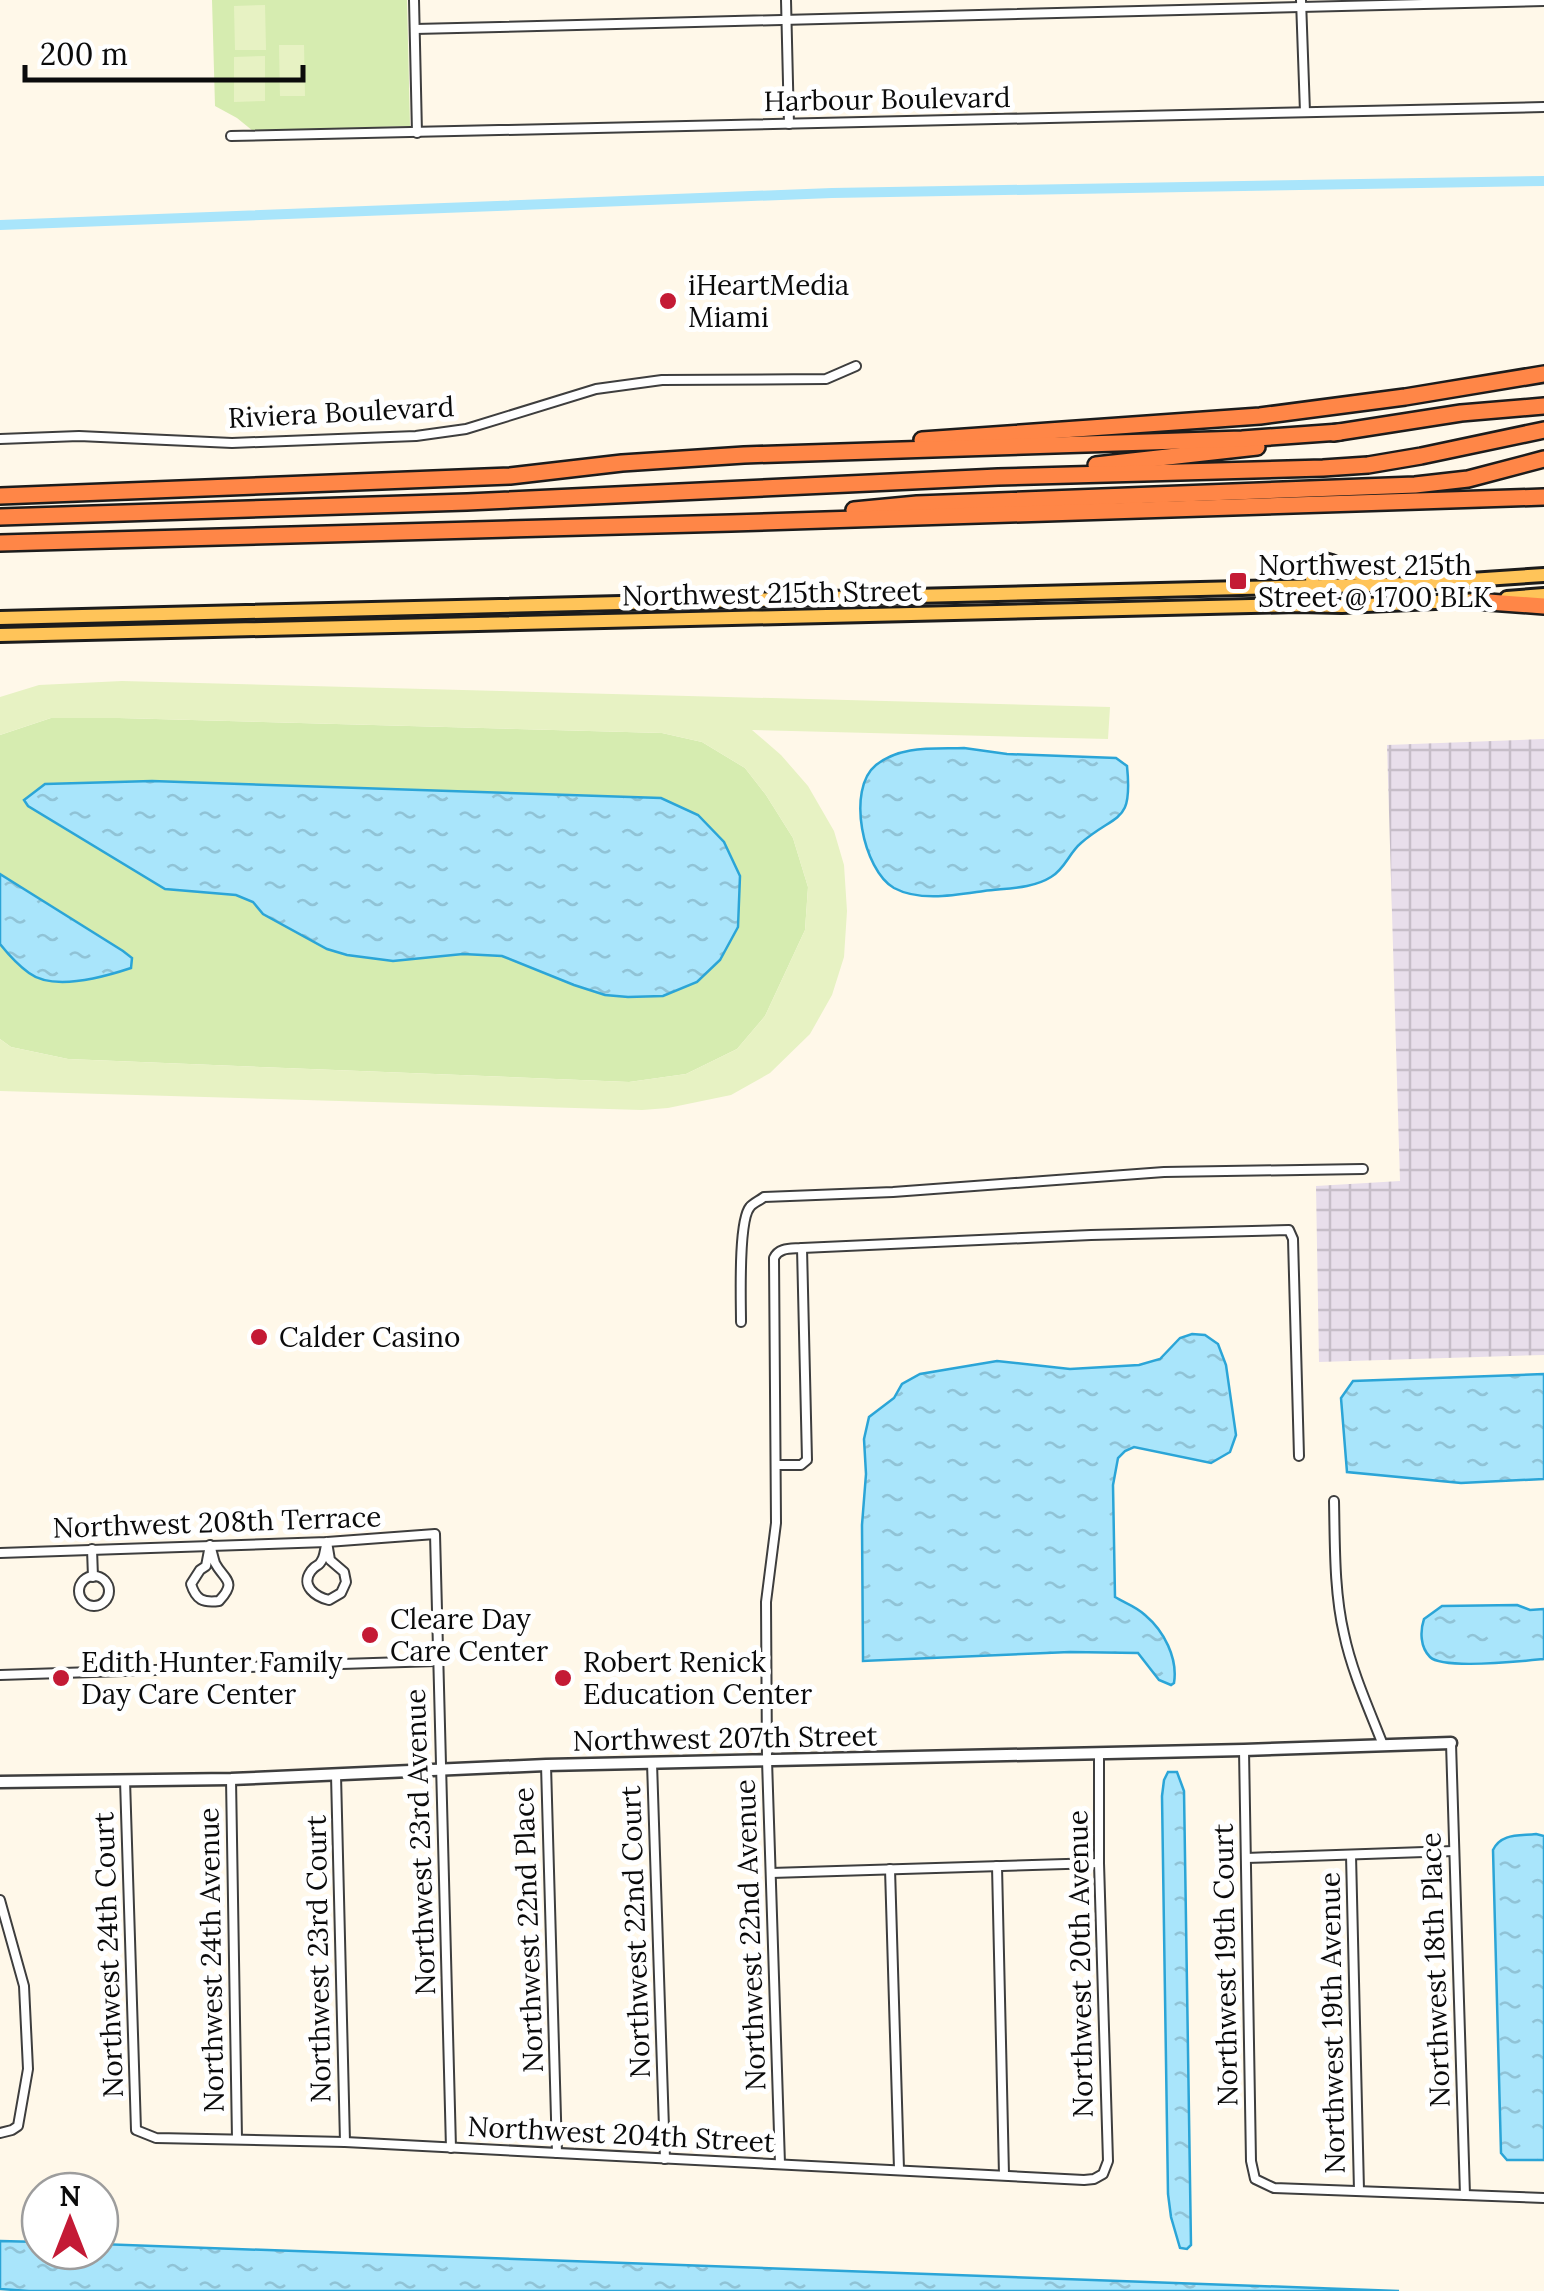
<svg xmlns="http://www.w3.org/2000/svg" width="1544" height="2291" viewBox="0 0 1544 2291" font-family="Lora,serif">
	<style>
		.industrial { fill: url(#industrial-grid) }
		.grass { fill: #d6ecb0 }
		.pitch { fill: #e7f2c3 }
		.water { fill: url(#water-ripples); stroke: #2ba5d7; stroke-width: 2.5 }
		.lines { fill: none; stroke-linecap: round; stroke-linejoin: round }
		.canal { stroke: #a9e5fb; stroke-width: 10 }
		.minor-casing { stroke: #3e3e3e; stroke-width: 12 }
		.tertiary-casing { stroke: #3e3e3e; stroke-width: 15 }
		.primary-casing { stroke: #1c1c1c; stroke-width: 18 }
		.motorway-casing { stroke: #1c1c1c; stroke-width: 20 }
		.minor { stroke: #fff; stroke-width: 8 }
		.tertiary { stroke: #fff; stroke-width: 10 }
		.primary { stroke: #ffc459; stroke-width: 12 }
		.motorway { stroke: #ff8647; stroke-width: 15 }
		.poi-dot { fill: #c41a35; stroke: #fff; stroke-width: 4 }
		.labels { text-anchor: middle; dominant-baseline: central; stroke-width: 10; stroke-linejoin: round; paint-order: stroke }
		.street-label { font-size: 28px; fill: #0b0b0b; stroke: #fff }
		.poi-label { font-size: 28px; fill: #0b0b0b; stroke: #fff; text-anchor: start }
	</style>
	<defs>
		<pattern id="industrial-grid" width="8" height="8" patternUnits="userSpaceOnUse" patternTransform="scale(2.5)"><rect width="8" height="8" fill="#e8deeb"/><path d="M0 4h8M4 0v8" fill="none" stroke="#c6bdc8"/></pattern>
		<pattern id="water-ripples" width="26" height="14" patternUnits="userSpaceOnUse" patternTransform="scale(2.5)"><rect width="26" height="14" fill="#a9e5fb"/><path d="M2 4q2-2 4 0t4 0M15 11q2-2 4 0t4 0" fill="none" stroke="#90c3d6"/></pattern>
	</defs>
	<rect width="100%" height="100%" fill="#fff8e9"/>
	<polygon class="industrial" points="1544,739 1544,1355 1319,1362 1316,1186 1400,1181 1387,745"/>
	<g class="grass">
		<polygon points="212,0 407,0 410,126 253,131 237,118 215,106"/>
		<polygon points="51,718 119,718 662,733 702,742 745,768 766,795 793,838 808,887 805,930 765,1016 737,1049 686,1074 629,1082 68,1059 11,1047 0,1039 0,735"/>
	</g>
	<g class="pitch">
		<polygon points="265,5 266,50 235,50 234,6"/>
		<polygon points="279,45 304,45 305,96 280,96"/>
		<polygon points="265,56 265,101 234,102 234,57"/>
		<polygon points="122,681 1110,707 1108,739 752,730 781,755 808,786 834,831 844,865 847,911 844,957 832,995 810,1034 770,1073 731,1095 668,1108 642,1110 0,1091 0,1039 11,1047 68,1059 629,1082 686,1074 737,1049 765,1016 805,930 808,887 793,838 766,795 745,768 702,742 662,733 119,718 51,718 0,735 0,697 39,685"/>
	</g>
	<g class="water">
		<path d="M964 748 1007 754 1116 758 1127 766C1133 825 1117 812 1081 843 1069 853 1065 869 1051 877 1032 889 1006 888 984 891 956 895 920 902 894 888 863 870 846 789 876 765 901 745 934 749 964 748Z"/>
		<polygon points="152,781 661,798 698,815 724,842 740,876 738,927 720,960 697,982 663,996 628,997 605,995 574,985 502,956 463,954 393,961 347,955 327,949 263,914 253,902 236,895 165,889 28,806 24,800 45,784"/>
		<path d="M0 874 123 951 132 958 131 968C104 977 53 991 29 973 18 965 8 954 0 944Z"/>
		<path d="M1192 1334 1205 1335 1218 1344 1226 1365 1236 1435 1230 1452 1211 1463 1134 1447 1125 1451 1118 1458 1113 1485 1115 1597C1125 1603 1137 1607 1145 1615 1164 1631 1178 1658 1174 1683L1171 1685 1159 1680 1138 1653 1070 1652 863 1661 862 1525 866 1474 864 1439 869 1417 894 1398 902 1384 920 1374 997 1361 1070 1369 1139 1365 1160 1359 1180 1338Z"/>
		<polygon points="1544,1374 1544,1479 1461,1483 1347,1472 1341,1398 1353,1381"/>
		<path d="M1517 1605 1530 1610 1544 1609V1659C1524 1661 1443 1670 1430 1657 1420 1647 1420 1631 1424 1619L1442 1606Z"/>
		<polygon points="1168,1772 1177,1772 1184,1791 1191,2245 1187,2249 1180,2248 1171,2217 1168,2194 1162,1796 1164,1780"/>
		<path d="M1536 1834 1544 1836V2160H1507L1501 2153 1493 1850C1501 1833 1519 1836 1536 1834Z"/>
		<polygon points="0,2241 40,2242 40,2251 100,2251 100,2244 1399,2291 29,2291 0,2289"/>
	</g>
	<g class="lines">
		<polyline class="canal" points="0,225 832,193 1544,181"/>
		<defs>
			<g id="minor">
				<polyline points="414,0 417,133"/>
				<polyline points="786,0 789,124"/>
				<polyline points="1301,0 1305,112"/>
				<polyline points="415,29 1544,1"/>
				<polyline points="231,136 1544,107"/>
				<polyline points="0,439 79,436 232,443 416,436 466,429 596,389 662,380 826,379 856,366"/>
				<path d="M741 1322C741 1301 738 1221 750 1207 753 1203 759 1201 764 1197L893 1192 1164 1172 1363 1169"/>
				<polyline points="777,1465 801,1465 807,1460 802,1248"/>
				<path d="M1334 1501C1335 1545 1334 1591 1344 1634 1352 1672 1369 1709 1383 1745"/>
				<path d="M327 1542 330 1560 344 1572 346 1582 341 1593 329 1600C316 1597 300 1586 311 1571 318 1562 318 1569 323 1558 325 1553 325 1547 327 1542Z"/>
				<path d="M210 1545C212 1551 213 1557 215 1563 224 1580 238 1581 219 1601 203 1603 196 1600 191 1584L200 1570 206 1566Z"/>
				<polyline points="92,1549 93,1577"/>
				<polyline points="0,1553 327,1542 435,1534 451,2148"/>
				<circle cx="94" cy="1591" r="15"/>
				<polyline points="0,1675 437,1661"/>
				<polyline points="1451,1743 1465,2195"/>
				<polyline points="1244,1750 1251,2161 1255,2179 1274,2188 1544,2198"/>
				<polyline points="652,1763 665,2159"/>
				<polyline points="546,1765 557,2153"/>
				<polyline points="336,1775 345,2142"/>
				<polyline points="231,1779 237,2139"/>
				<polyline points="125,1780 136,2130 156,2138 345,2142 1084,2180 1094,2179 1103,2174 1108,2161 1099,1863 1099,1753"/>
				<polyline points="1351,1855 1359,2190"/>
				<polyline points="1246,1858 1454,1851"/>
				<polyline points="997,1866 1004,2175"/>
				<polyline points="890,1869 899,2169"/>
				<polyline points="771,1873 1099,1863"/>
				<polyline points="0,1900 24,1986 28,2069 18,2126 12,2130 0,2133"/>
				<path d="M780 2164 767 1760 766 1602 776 1523 774 1258C779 1247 791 1249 802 1248L1091 1235 1289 1230 1293 1239 1299 1456"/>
			</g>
			<polyline id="tertiary" points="0,1782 231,1779 546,1765 1244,1750 1451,1743"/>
			<g id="primary">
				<path d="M1313 587C1306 543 1333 563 1355 573 1363 576 1372 578 1380 580"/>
				<polyline points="1507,598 1544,595"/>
				<polyline points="0,618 1410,584 1544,575"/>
				<polyline points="0,635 1298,605 1342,606 1482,600"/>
			</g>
			<g id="motorway">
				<polyline points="1333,433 1461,413 1544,406"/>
				<polyline points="922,440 1260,416 1405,397 1544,374"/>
				<polyline points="1096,465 1257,447"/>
				<polyline points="0,496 510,476 622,463 744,455 1242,439 1340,432"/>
				<polyline points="854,510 917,504 1415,485 1468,479 1544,459"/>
				<polyline points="0,517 467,502 998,477 1323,468 1368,465 1421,456 1544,430"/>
				<polyline points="0,543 731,523 1544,497"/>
				<polyline points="1475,601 1544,606"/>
			</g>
		</defs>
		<use href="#minor" class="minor-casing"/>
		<use href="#tertiary" class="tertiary-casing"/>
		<use href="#primary" class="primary-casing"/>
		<use href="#motorway" class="motorway-casing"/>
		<use href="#minor" class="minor"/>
		<use href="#tertiary" class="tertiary"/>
		<use href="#primary" class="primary"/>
		<use href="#motorway" class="motorway"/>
	</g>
	<g class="poi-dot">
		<circle cx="668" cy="301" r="10"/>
		<rect x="1228" y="571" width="20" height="20" rx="5"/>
		<circle cx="259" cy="1337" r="10"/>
		<circle cx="370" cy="1635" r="10"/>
		<circle cx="61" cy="1678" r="10"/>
		<circle cx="563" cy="1678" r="10"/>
	</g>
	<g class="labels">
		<g class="street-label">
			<text transform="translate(887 99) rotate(-1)">Harbour Boulevard</text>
			<text transform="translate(341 412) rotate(-3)">Riviera Boulevard</text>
			<text transform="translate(772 593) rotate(-1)">Northwest 215th Street</text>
			<text transform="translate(217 1522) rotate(-2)">Northwest 208th Terrace</text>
			<text transform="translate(725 1738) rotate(-1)">Northwest 207th Street</text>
			<text transform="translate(420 1842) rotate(-92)">Northwest 23rd Avenue</text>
			<text transform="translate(528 1930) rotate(-92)">Northwest 22nd Place</text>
			<text transform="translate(635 1932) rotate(-92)">Northwest 22nd Court</text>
			<text transform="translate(750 1935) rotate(-92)">Northwest 22nd Avenue</text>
			<text transform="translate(108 1955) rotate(-92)">Northwest 24th Court</text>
			<text transform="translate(318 1959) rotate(-91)">Northwest 23rd Court</text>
			<text transform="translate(211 1960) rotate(-91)">Northwest 24th Avenue</text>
			<text transform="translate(1080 1964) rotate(-91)">Northwest 20th Avenue</text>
			<text transform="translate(1225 1965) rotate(-91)">Northwest 19th Court</text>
			<text transform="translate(1435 1970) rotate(-92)">Northwest 18th Place</text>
			<text transform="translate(1332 2023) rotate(-91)">Northwest 19th Avenue</text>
			<text transform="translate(621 2134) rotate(3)">Northwest 204th Street</text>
		</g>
		<g class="poi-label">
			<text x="688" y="285">iHeartMedia<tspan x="688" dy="32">Miami</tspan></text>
			<text x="1258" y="565">Northwest 215th<tspan x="1258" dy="32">Street @ 1700 BLK</tspan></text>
			<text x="279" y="1337">Calder Casino</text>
			<text x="390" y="1619">Cleare Day<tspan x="390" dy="32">Care Center</tspan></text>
			<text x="81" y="1662">Edith Hunter Family<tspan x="81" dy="32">Day Care Center</tspan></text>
			<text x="583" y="1662">Robert Renick<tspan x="583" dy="32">Education Center</tspan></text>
		</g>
	</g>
	<g transform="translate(70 2221)"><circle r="48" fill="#ffffff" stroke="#9d9d9d" stroke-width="2.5"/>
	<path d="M0-8L18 38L0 25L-18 38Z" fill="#c41a35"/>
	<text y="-15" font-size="28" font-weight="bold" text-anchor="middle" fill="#0b0b0b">N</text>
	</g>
	<path d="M25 65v15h278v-15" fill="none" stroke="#0b0b0b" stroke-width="5"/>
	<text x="40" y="65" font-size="30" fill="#0b0b0b" stroke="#ffffff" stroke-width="8" paint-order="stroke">200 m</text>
</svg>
